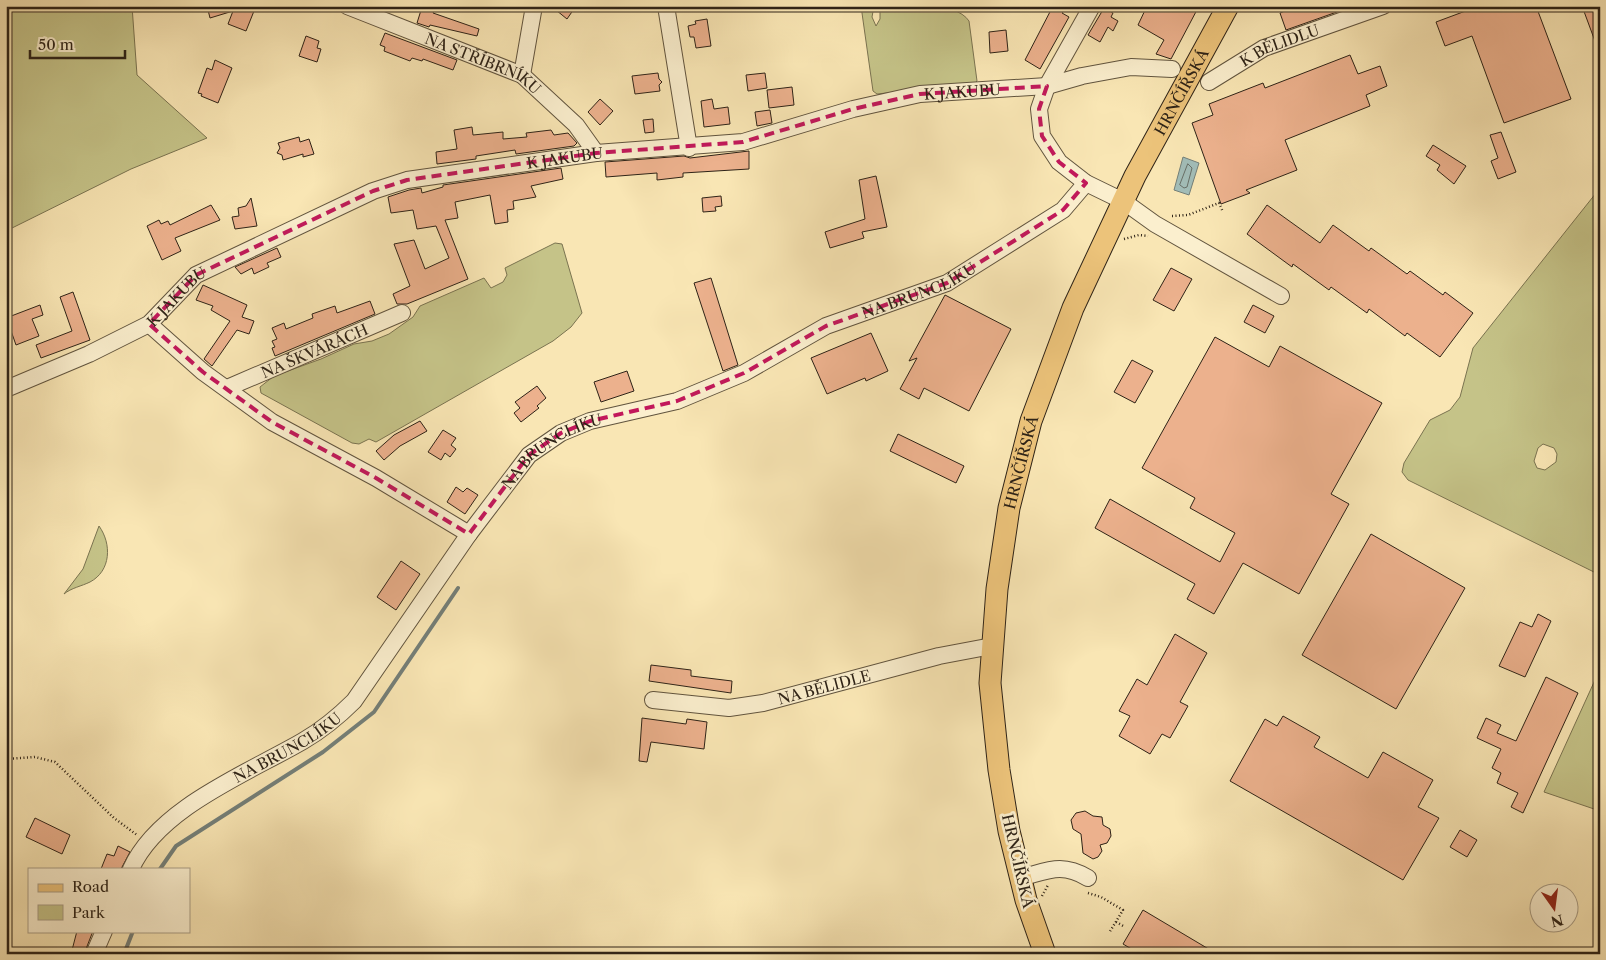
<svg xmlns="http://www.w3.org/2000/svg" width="1606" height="960" viewBox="0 0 1606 960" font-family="'Libre Caslon Text',serif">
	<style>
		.green { fill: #c5c388; stroke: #7a7350; fill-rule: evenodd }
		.water { fill: #a2bdb8; stroke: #747f78 }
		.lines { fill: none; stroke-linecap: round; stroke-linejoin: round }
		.shore { stroke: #687068; stroke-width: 1 }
		.stream { stroke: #747f78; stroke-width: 4 }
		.building { fill: #ecb18d; stroke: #2e2317 }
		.minor-casing { stroke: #61543e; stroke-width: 18 }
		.major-casing { stroke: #2e2317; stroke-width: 23 }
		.path { stroke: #2e2317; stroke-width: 2.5; stroke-dasharray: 1 2.5; stroke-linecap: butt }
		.minor { stroke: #fbefce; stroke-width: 16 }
		.major { stroke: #ecc37a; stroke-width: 21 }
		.marked { fill: none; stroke: #c2185b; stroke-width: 4; stroke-dasharray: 10 6; stroke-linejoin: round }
		.labels { text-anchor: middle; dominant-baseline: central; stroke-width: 5; stroke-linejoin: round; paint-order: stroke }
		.street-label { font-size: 15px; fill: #2e2317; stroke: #fbefce }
	</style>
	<rect width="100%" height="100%" fill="#f9e6b4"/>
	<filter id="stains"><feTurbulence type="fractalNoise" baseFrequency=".004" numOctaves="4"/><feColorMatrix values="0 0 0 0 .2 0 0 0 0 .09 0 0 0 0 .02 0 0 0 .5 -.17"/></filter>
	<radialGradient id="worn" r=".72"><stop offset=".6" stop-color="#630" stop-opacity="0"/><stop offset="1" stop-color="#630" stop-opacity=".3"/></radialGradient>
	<g class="green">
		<polygon points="6,6 132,6 137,75 207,138 131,169 6,231"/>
		<path d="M861 6H874L872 17 876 26 880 19V6C903 6 955 0 969 21L977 81 974 84 877 94 873 91Z"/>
		<path d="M1600 188V575L1408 480 1402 472 1404 463 1430 420 1450 410 1460 397 1473 348ZM1543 444 1554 448 1557 454 1556 462 1545 470 1537 468 1534 461 1538 448Z"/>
		<polygon points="555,243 562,244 582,313 571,327 553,341 376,442 369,439 359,444 352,443 261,393 260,387 274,376 321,359 354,344 372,341 389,334 413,317 420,306 484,278 491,288 503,282 507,275 505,268"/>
		<path d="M99 526C112 544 111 571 90 582 82 586 71 588 64 594L83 569Z"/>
		<polygon points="1600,669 1600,811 1544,792"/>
	</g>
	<polygon class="water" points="1183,157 1199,163 1189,195 1174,190"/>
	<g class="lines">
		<polygon class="shore" points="1188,164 1192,168 1187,187 1184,188 1180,185"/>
		<g class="stream">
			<polyline points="160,869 176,846 323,752 374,712 458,588"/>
			<polyline points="124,954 133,931"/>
		</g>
	</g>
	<g class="building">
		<polygon points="207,6 256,6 246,31 228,24 233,11 210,18"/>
		<polygon points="551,6 576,6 567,19"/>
		<polygon points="1053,6 1064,11 1062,13 1069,17 1040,69 1025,60"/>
		<polygon points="1147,6 1199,6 1171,59 1156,54 1164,40 1138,25"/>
		<polygon points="1297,6 1351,6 1351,7 1286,30 1280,13"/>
		<polygon points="1479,6 1536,6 1571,99 1504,123 1472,36 1445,46 1436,22"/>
		<polygon points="1582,6 1600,6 1600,52 1599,52"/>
		<polygon points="422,7 434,11 433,13 479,29 477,36 430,25 429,27 417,23"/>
		<polygon points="1104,8 1113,13 1111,17 1118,21 1113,31 1108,27 1100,42 1088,35"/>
		<polygon points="707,19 711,46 696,48 694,37 690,37 688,26 696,24 695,21"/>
		<polygon points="1006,30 1008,51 990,53 989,32"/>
		<polygon points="385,33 457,60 453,70 423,59 422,61 412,58 410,61 384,51 385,47 380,45"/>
		<polygon points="306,36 319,41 317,48 321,49 317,62 299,56"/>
		<polygon points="1350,55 1358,74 1380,66 1387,86 1366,95 1370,106 1285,140 1297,170 1246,190 1250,193 1221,204 1192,123 1213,115 1209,104 1263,83 1265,88"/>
		<polygon points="215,60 232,68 218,103 201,96 202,94 198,93 207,68 212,70"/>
		<polygon points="658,73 659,79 662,82 659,85 660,91 635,94 632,76"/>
		<polygon points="765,73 767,88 748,91 746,75"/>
		<polygon points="792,87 794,105 769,108 767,90"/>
		<polygon points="600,99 613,111 600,125 588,112"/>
		<polygon points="712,99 714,109 728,107 730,124 704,127 701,101"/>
		<polygon points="770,110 772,123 757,126 755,112"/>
		<polygon points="653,119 654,132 645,133 643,120"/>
		<polygon points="472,127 473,135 503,132 503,139 527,137 526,133 551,130 554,135 568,133 577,143 574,146 516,154 515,150 476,156 476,159 437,164 436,152 457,149 454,130"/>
		<polygon points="1501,132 1516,172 1498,179 1491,161 1498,158 1490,135"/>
		<polygon points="299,137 300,142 309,139 314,154 303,157 303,154 283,160 282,155 277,153 280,148 278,143"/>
		<polygon points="1433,145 1466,166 1454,184 1437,170 1440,165 1426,156"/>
		<polygon points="749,151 749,169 683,173 683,177 657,180 657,173 606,177 605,162 684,156 690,158"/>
		<polygon points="561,168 563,179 531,186 536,197 513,201 514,209 507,210 508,222 495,224 490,195 455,202 458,218 445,220 468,279 407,304 397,304 393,294 410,286 394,244 414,240 425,269 449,258 436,226 417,229 413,210 391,213 388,197 409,190 421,188 422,193 443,187 443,185"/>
		<polygon points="876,176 887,227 862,232 864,238 830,248 825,232 865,219 859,180"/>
		<polygon points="721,196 722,206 715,207 716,211 703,212 702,198"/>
		<polygon points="251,198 257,226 235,229 232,217 239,216 238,208 246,206"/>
		<polygon points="211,205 220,220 175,238 181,251 162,260 147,226 159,220 161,224 168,221 170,225"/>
		<polygon points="1267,205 1320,243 1333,225 1369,251 1371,248 1407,274 1410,271 1443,295 1445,292 1473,313 1440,357 1407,333 1405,336 1369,309 1367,313 1331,287 1329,290 1293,264 1292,267 1247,234"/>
		<polygon points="277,248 281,257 267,263 269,267 254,274 252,268 241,274 235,267"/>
		<polygon points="1171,268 1192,279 1174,311 1153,300"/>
		<polygon points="711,278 738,365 723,371 694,283"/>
		<polygon points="203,285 247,305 242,317 254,321 249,334 237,330 212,366 204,359 230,321 211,310 213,306 196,300"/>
		<polygon points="73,292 90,340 41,358 36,345 72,331 60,297"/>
		<polygon points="945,295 1011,329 969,411 924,388 919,399 900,389 917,358 909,361"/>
		<polygon points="370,301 375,314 275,356 272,348 275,347 272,341 277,339 272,328 284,323 286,329 313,318 312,314 335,306 337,313"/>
		<polygon points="40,305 43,315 32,319 39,336 16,345 10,328 6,329 6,318"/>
		<polygon points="1253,305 1274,316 1265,333 1244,322"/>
		<polygon points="871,333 888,371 866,381 865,378 827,394 811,358"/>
		<polygon points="1215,337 1269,367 1280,346 1382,403 1331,494 1349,504 1299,594 1243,563 1214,614 1187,599 1195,584 1095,528 1110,499 1220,562 1235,533 1190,508 1195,498 1142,468"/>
		<polygon points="1132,360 1153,371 1135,403 1114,392"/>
		<polygon points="627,371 634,391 601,402 594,382"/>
		<polygon points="537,386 546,398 537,406 539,408 521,422 514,413 520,408 515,402"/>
		<polygon points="420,421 427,431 400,446 384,460 376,451 394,435"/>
		<polygon points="443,430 456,438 451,445 456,449 450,457 445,453 441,460 428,452"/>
		<polygon points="898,434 964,466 956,483 890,451"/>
		<polygon points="456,487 463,492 467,488 478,495 465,514 447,502"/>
		<polygon points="1371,534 1465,588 1396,709 1302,655"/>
		<polygon points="401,561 420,574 396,610 377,597"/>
		<polygon points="1538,614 1551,621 1525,677 1499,666 1520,622 1532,627"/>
		<polygon points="1175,634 1207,653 1180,702 1188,706 1170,738 1162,734 1150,754 1119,736 1130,716 1119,711 1137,679 1147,685"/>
		<polygon points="651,665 691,670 691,676 732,681 731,693 649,681"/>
		<polygon points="1546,677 1578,693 1523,813 1511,807 1518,793 1497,783 1501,773 1492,768 1501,749 1477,738 1486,718 1501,725 1497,733 1516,741"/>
		<polygon points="1283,716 1320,737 1314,747 1368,778 1383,752 1433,780 1418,807 1439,818 1403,880 1230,781 1265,719 1277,726"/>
		<polygon points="642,718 686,724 687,719 707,722 704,749 651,742 647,762 639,761"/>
		<polygon points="1085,811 1093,816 1102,817 1103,825 1110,829 1111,836 1107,843 1100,845 1102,851 1098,857 1093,859 1083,853 1081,834 1073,829 1071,820 1076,813"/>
		<polygon points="35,818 70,835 62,854 26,837"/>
		<polygon points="1460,830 1477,840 1467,857 1450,847"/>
		<polygon points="118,846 130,852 121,869 101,869 107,854 114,856"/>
		<polygon points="1143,910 1217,954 1140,954 1123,944"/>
		<polygon points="77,931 93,931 84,954 71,954"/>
	</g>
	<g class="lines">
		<defs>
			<g id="minor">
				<path id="s1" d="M347 6 522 75 576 125 596 153"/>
				<polyline points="666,6 689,148"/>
				<polyline points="1092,6 1047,86 1039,109 1042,136 1059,162 1086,183 1123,201 1155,224 1281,296"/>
				<polyline points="522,75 534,6"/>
				<path id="s2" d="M1209 82 1264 48 1383 6"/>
				<polyline points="149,324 203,372 272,422 376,478 469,534"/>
				<path id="s3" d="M227 388 402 313"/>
				<path id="s4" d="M6 389 89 354 149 324 196 275 373 191 407 180 596 153 743 142 853 109 920 94 1047 86 1082 76 1131 67 1172 69"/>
				<path id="s5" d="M653 700 729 708 763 703 939 656 992 646"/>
				<path id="s6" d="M131 869C158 808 248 773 303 741 322 730 339 716 354 701L469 534 529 455 561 433 590 421 677 401 744 373 826 326 947 283 1063 210 1086 183"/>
				<path d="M1020 878C1048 871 1061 862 1088 878"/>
				<polyline points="94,954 104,931"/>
			</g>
			<g id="major">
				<path id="s7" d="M1045 954 1026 900 1009 831 999 770 990 683 997 589 1009 508 1031 421 1073 308 1135 176 1228 6"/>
			</g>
		</defs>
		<use href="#minor" class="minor-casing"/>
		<use href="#major" class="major-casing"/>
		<g class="path">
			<polyline points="1172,216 1188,215 1219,203 1223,212"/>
			<polyline points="1124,239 1139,235 1148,236"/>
			<polyline points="6,759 35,757 55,762 114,818 137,835"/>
			<polyline points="1088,893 1101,897 1123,910 1109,933"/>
			<polyline points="1042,896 1048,885"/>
			<polyline points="1116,922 1125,927"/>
		</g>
		<use href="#minor" class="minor"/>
		<use href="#major" class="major"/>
	</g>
	<path class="marked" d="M1047 86 1039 109 1042 136 1059 162 1086 183 1063 210 947 283 826 326 744 373 677 401 590 421 561 433 529 455 469 534 376 478 272 422 203 372 149 324 196 275 373 191 407 180 596 153 743 142 853 109 920 94Z"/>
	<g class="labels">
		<g class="street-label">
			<text stroke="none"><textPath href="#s2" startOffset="80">K BĚLIDLU</textPath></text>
			<text stroke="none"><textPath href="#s1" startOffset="148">NA STŘÍBRNÍKU</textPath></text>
			<text stroke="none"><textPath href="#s7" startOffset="906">HRNČÍŘSKÁ</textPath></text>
			<text stroke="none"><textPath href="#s4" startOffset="1021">K JAKUBU</textPath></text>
			<text stroke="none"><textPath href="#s4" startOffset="616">K JAKUBU</textPath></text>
			<text stroke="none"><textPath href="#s6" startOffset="1011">NA BRUNCLÍKU</textPath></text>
			<text stroke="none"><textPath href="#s4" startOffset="196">K JAKUBU</textPath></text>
			<text stroke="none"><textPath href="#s3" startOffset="95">NA ŠKVÁRÁCH</textPath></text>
			<text stroke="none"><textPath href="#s6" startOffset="606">NA BRUNCLÍKU</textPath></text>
			<text stroke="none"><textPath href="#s7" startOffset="501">HRNČÍŘSKÁ</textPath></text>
			<text stroke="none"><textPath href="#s5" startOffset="174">NA BĚLIDLE</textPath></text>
			<text stroke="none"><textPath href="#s6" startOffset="201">NA BRUNCLÍKU</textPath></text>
			<text transform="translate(1018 861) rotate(77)">HRNČÍŘSKÁ</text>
		</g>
	</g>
	<rect width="1606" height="960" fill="none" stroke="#f9e6b4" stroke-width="25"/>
	<rect x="8" y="8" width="1591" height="945" fill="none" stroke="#2e2317" stroke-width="2.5"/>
	<rect x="12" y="12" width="1581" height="935" fill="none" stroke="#2e2317"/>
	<rect x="28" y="868" width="162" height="65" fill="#fbefce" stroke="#a99d85"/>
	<rect x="38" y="884" width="25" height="8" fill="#ecc37a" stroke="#a99d85"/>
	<text x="72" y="892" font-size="15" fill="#2e2317">Road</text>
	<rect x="38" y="905" width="25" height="15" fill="#c5c388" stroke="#a99d85"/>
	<text x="72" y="918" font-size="15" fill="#2e2317">Park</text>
	<g transform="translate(1554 908) rotate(166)"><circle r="24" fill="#fbefce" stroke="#a99d85"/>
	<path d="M0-4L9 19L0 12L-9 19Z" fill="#8f2418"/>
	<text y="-8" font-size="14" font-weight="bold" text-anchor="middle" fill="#2e2317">N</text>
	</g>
	<path d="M30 50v8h95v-8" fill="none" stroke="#2e2317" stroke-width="2.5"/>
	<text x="38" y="50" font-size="15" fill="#2e2317" stroke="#fbefce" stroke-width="4" paint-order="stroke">50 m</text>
	<rect width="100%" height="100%" filter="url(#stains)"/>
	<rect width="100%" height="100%" fill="url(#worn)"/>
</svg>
